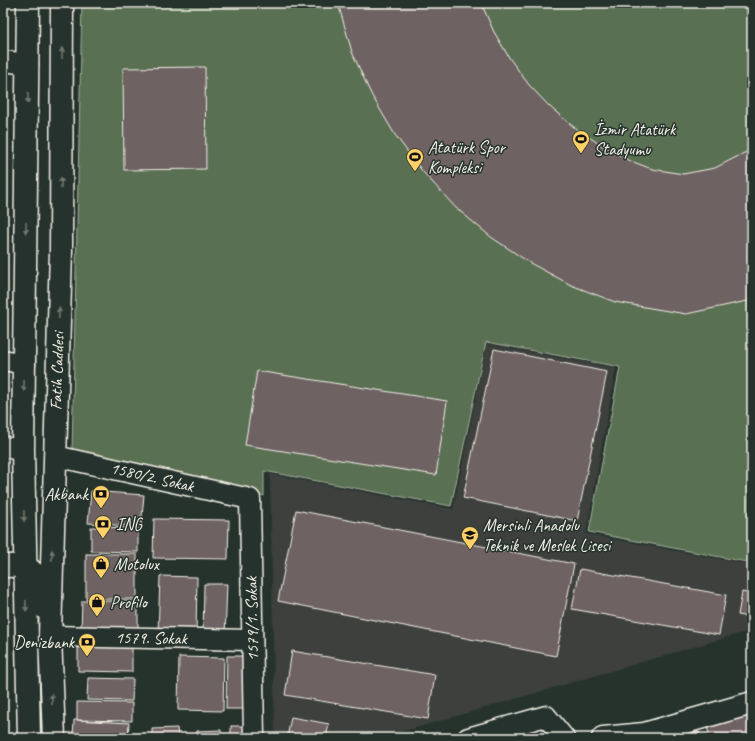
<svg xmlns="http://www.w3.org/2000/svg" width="755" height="741" viewBox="0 0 755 741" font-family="Caveat,sans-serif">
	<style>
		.built { fill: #3c413e }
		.green { fill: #5a6f53; stroke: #a7b09e }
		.building { fill: #6e6264; stroke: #f4f1e8 }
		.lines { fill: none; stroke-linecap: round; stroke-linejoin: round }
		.street-casing { stroke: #f4f1e8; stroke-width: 23 }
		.secondary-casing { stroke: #f4f1e8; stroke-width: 25 }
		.primary-casing { stroke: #f4f1e8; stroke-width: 25 }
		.street { stroke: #26332d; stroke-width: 20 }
		.secondary { stroke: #26332d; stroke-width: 22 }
		.primary { stroke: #26332d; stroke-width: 22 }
		.oneway { fill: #6e766e }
		.labels { text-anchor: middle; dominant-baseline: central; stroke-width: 3; stroke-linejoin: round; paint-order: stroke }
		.poi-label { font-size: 17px; fill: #f4f1e8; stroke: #26332d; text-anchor: start }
		.street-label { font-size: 17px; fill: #f4f1e8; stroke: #26332d }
	</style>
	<rect width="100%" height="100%" fill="#26332d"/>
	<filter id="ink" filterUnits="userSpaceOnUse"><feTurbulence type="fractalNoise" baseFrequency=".025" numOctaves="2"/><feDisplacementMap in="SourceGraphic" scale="8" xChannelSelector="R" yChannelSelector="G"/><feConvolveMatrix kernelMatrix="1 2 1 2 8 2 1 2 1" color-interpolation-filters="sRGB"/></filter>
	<g filter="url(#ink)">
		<polygon class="built" points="487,344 616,368 586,534 752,565 752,630 381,738 275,738 270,474 453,509"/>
		<polygon class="green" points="82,3 752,3 752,563 589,532 620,367 486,342 451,506 264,471 264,496 72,452"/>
		<g class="building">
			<polygon points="338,3 481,3 494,32 510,59 529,85 550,107 575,128 601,145 628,160 652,169 683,174 715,168 752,149 752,300 686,314 615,302 571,285 530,263 491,237 455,207 423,172 395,135 371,94 352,52"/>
			<polygon points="205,67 206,169 124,170 123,68"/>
			<polygon points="494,349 607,372 577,521 463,498"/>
			<polygon points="257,371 447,401 436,475 245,445"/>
			<polygon points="91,491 144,495 141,527 88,523"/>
			<polygon points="296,510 574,564 556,656 278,601"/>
			<polygon points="154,519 229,520 228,559 153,558"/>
			<polygon points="91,527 138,528 138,552 91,551"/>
			<rect x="86" y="554" width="51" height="45"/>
			<polygon points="580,569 726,595 719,635 572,609"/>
			<polygon points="160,576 197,577 196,636 158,635"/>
			<polygon points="204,584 227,584 225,638 203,638"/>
			<polygon points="742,592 752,594 752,618 738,615"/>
			<polygon points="82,601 138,601 138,632 81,631"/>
			<polygon points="78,644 132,645 132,672 78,671"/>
			<polygon points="292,651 435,675 428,719 285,695"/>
			<polygon points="227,656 248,656 248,709 226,709"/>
			<polygon points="179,657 224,658 223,711 178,710"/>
			<polygon points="88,678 133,679 132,701 87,700"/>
			<polygon points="77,702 132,703 132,721 77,720"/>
			<polygon points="747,716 752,738 710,738 707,727"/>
			<polygon points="291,717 329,724 326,738 287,738"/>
			<polygon points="74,720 129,723 128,738 73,738"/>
			<rect x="231" y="726" width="16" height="12"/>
			<polygon points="177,728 178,738 152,738 152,729"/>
			<polygon points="221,730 221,738 197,738 197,731"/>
			<polygon points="699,732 701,738 679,738"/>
		</g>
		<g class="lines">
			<defs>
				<g id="street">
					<polyline points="3,61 28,64"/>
					<polyline points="3,360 25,364"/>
					<polyline points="3,447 23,450"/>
					<polyline points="55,456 250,499 254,738"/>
					<polyline points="50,636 252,640"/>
					<polyline points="468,738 546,716 564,738"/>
				</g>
				<g id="secondary">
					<path d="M3 566C9 566 19 565 25 567 43 575 44 593 46 609"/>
					<polyline points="603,738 644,734 752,703"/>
				</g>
				<g id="primary">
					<polyline points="28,3 23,450 29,738"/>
					<polyline points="54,738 50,636 61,251 62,3"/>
				</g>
			</defs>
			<use href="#street" class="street-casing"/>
			<use href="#secondary" class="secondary-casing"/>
			<use href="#primary" class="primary-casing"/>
			<use href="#street" class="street"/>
			<use href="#secondary" class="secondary"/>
			<use href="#primary" class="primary"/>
		</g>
		<defs><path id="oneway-solid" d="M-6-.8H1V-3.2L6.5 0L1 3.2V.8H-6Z"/></defs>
		<g class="oneway">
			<use href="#oneway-solid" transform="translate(62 53) rotate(-90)"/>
			<use href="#oneway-solid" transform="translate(28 98) rotate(91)"/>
			<use href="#oneway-solid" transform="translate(61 183) rotate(-90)"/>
			<use href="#oneway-solid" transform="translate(26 228) rotate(91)"/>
			<use href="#oneway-solid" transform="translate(59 313) rotate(-88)"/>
			<use href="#oneway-solid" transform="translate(24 386) rotate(91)"/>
			<use href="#oneway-solid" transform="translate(24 516) rotate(89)"/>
			<use href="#oneway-solid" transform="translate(52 555) rotate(-89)"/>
			<use href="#oneway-solid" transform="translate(26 606) rotate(88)"/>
			<use href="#oneway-solid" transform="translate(52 699) rotate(-92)"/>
		</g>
	</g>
	<defs>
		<symbol id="stadium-pin" viewBox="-11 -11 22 30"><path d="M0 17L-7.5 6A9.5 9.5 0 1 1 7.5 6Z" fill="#ffd166" stroke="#26332d"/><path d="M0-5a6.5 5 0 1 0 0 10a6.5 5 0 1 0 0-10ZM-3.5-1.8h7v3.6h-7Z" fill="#111"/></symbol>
		<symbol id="bank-pin" viewBox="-11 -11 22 30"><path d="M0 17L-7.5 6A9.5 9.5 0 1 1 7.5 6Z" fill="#ffd166" stroke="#26332d"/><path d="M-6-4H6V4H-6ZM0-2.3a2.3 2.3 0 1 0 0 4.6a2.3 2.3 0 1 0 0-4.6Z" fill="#111"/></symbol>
		<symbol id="school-pin" viewBox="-11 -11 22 30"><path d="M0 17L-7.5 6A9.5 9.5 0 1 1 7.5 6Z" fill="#ffd166" stroke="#26332d"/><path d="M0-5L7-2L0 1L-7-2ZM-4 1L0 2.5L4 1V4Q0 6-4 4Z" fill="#111"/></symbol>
		<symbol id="shop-pin" viewBox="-11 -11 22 30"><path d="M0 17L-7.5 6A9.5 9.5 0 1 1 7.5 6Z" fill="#ffd166" stroke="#26332d"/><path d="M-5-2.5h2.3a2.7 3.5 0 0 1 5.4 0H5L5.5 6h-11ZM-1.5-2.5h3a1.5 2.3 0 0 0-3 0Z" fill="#111"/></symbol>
	</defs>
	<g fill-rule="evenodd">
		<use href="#stadium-pin" x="571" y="129" width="20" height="27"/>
		<use href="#stadium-pin" x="405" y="147" width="20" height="27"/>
		<use href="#bank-pin" x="91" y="484" width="20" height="27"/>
		<use href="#bank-pin" x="93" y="514" width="20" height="27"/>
		<use href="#school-pin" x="460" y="525" width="20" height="27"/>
		<use href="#shop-pin" x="91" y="554" width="20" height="27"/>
		<use href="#shop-pin" x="87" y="592" width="20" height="27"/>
		<use href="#bank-pin" x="77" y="632" width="20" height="27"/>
	</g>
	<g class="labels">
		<g class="poi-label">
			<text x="594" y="129">İzmir Atatürk<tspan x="594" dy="20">Stadyumu</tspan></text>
			<text x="428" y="147">Atatürk Spor<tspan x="428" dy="20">Kompleksi</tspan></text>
			<text x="88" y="494" text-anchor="end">Akbank</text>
			<text x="116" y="524">ING</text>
			<text x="483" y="525">Mersinli Anadolu<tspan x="483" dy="20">Teknik ve Meslek Lisesi</tspan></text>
			<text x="114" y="564">Motolux</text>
			<text x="110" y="602">Profilo</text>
			<text x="74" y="642" text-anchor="end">Denizbank</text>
		</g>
		<g class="street-label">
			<text transform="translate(57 371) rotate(-88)">Fatih Caddesi</text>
			<text transform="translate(152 477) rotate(13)">1580/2. Sokak</text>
			<text transform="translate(252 619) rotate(-91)">1579/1. Sokak</text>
			<text transform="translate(151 638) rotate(1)">1579. Sokak</text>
		</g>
	</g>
	<rect width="755" height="741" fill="none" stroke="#26332d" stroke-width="16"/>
	<rect x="8" y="8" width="739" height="725" fill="none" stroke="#f4f1e8" stroke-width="1.5" filter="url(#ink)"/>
</svg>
